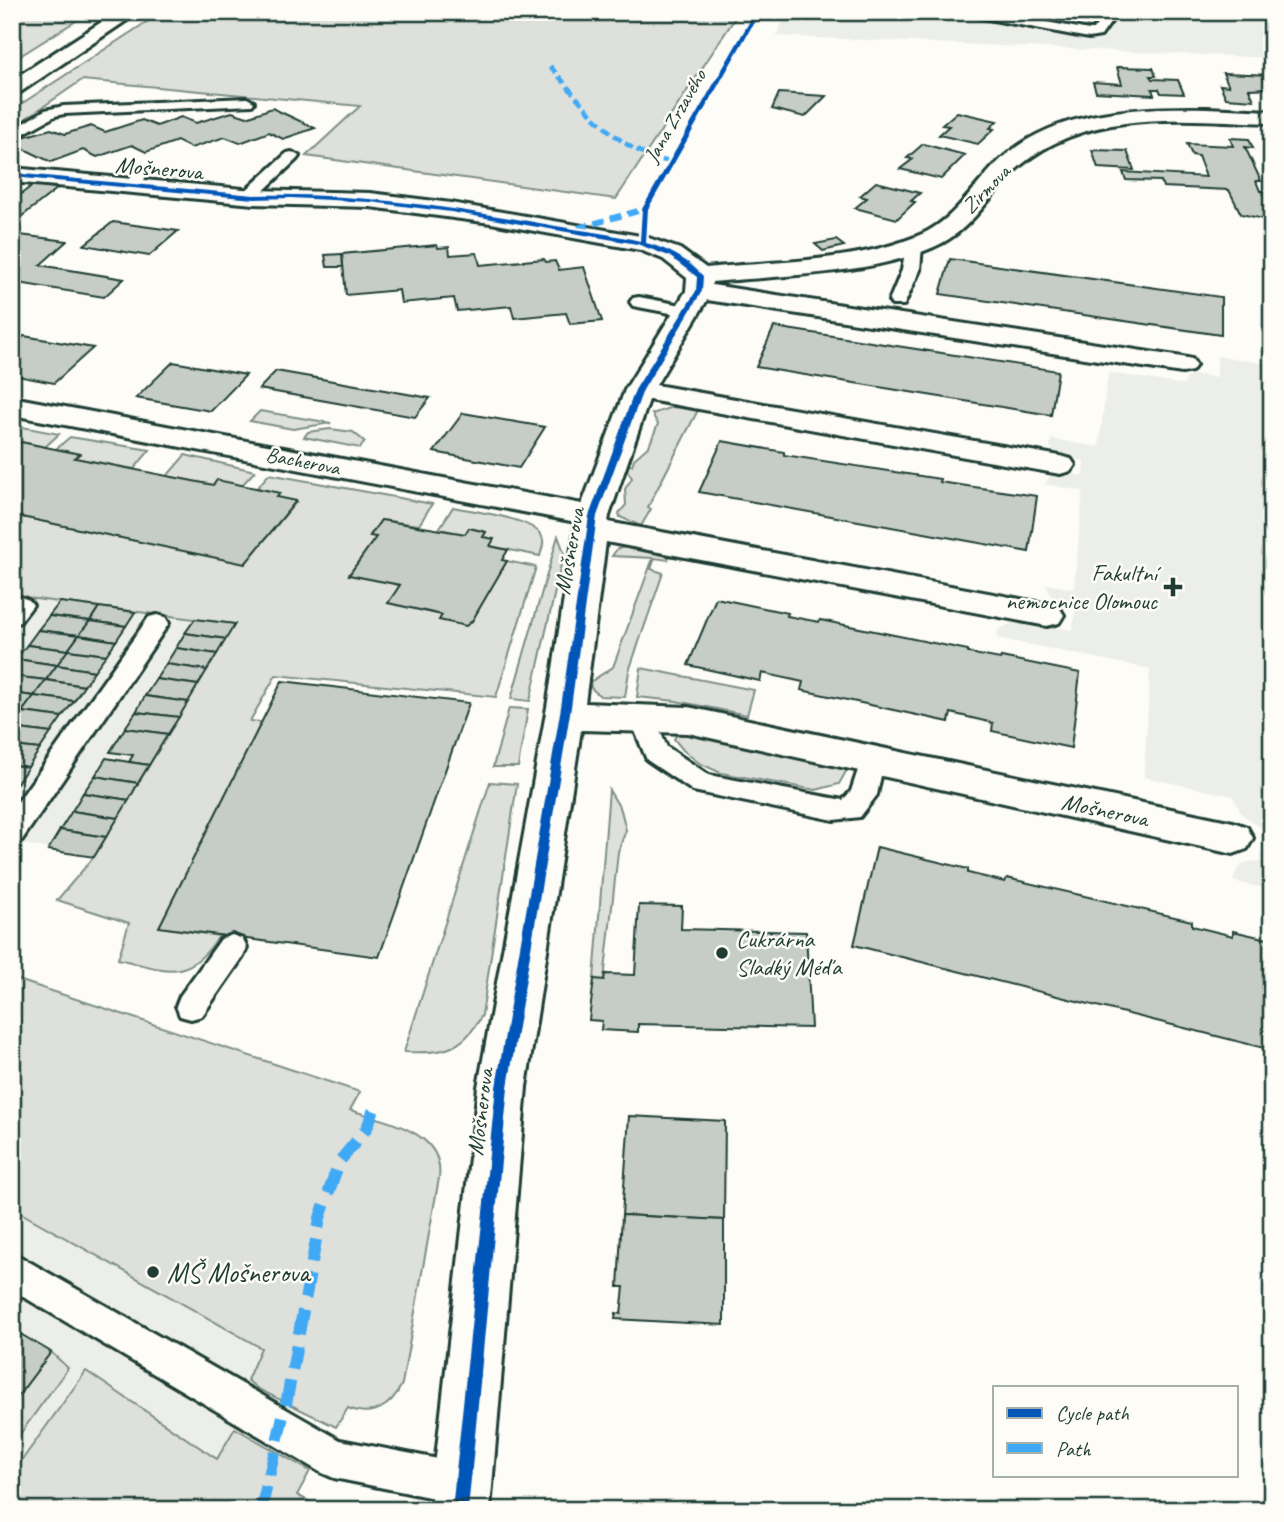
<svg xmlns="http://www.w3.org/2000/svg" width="1284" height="1522" viewBox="0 0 1284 1522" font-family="Caveat,sans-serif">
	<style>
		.built { fill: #eceee9 }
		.green { fill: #dde0db; stroke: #7e8e88; stroke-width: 2 }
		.building { fill: #c6cdc7; stroke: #1f3d34; stroke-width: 2 }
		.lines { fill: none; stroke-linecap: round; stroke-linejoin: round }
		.lane-casing { stroke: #1f3d34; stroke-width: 6 }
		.street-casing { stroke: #1f3d34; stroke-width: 6 }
		.lane { fill: #fdfcf7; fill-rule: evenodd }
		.street { fill: #fdfcf7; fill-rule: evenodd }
		.quiet-far2 { stroke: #3fa9f5; stroke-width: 4.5; stroke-dasharray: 9 4.5; stroke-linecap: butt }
		.quiet-far1 { stroke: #3fa9f5; stroke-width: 6; stroke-dasharray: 11 6; stroke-linecap: butt }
		.quiet { stroke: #3fa9f5; stroke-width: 12; stroke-dasharray: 24 12; stroke-linecap: butt }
		.cycleway-casing { stroke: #fdfcf7; stroke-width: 5 }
		.cycleway { fill: #0057b8; fill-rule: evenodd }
		.poi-dot { fill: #1f3d34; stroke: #fdfcf7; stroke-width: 2.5 }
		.labels { text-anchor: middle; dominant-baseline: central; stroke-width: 5; stroke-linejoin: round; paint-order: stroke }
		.far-street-label { font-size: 21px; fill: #1f3d34; stroke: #fdfcf7 }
		.street-label { font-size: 24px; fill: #1f3d34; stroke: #fdfcf7 }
		.poi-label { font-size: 24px; fill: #1f3d34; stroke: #fdfcf7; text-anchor: end }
		.near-poi-label { font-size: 28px; fill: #1f3d34; stroke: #fdfcf7; text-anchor: start }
	</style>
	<rect width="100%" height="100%" fill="#fdfcf7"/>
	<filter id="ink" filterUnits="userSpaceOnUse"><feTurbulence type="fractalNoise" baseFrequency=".0143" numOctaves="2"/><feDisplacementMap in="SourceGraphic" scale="14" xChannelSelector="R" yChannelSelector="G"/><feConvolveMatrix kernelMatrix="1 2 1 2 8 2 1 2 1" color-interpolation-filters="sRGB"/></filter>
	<g filter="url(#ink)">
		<g class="built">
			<polygon points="788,12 1272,12 1272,58 776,36"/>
			<polygon points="1268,338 1272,338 1272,832 1256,825 1241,813 1233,796 1144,777 1150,669 997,638 998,630 1014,622 1073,630 1075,609 1051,597 1046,584 1074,589 1083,491 1045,484 1051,474 1063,472 1083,476 1084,461 1055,453 1050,446 1051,439 1099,447 1108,373 1185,385 1186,378 1194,375 1217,377 1217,356 1268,364"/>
			<polygon points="12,596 235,624 94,857 12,842"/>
			<polygon points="1272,861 1272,890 1233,881 1237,870 1246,862"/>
			<polygon points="12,1044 328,1155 223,1510 12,1510"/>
		</g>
		<g class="green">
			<polygon points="12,12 90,12 12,61"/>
			<polygon points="162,12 739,12 616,199 306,156 360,106 82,80 12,128 12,110"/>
			<polygon points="672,407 698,410 648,507 651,509 641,526 620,517 619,513 626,505 625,489 632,478 627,470 629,465 632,465 634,459 649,446 658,424 652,414"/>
			<polygon points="260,411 331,423 293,429 250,421"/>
			<polygon points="12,425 59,434 45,447 21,442 16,446 12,446"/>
			<polygon points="330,429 353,432 365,442 360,448 304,437 308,432"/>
			<polygon points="70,437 150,450 134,469 75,458 79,454 56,449"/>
			<polygon points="185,455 255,471 242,485 213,485 167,476"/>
			<path d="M269 474 432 504 419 525 381 520 370 535 376 537 349 574 400 585 389 602 442 615 440 620H472L507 561 536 567 496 697 276 675 250 721 262 722 160 927 219 936C187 984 166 970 118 959L129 923 57 900 94 857 234 624 12 596V515L245 564 296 502 277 497 279 493 257 488Z"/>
			<path d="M453 507C471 511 540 518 543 540 544 545 541 551 540 556L490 546 483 537 485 532 469 528 465 534 439 529Z"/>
			<polygon points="558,536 564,552 530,701 511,699"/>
			<polygon points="632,545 672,550 668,560 655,558 651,569 663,573 629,671 625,697 600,696 591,688 590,682 613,667 653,558 612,556 617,549"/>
			<polygon points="641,668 754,690 747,715 676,701 637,697"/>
			<polygon points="509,708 528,709 518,767 493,767"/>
			<polygon points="690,732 848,768 839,784 816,790 721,773 699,763 683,750 674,739 677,734"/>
			<path d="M490 782 517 784 482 1015C463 1051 442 1054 404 1052Z"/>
			<polygon points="609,790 621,810 626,830 618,852 604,980 594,979"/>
			<path d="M12 978 360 1092 350 1110C384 1121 445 1131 439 1178L402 1384C391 1407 373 1418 348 1408L336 1427 258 1389 247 1380 261 1348 12 1208Z"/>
			<polygon points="51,1352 68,1368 12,1445 12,1404"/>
			<polygon points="86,1371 217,1459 235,1428 310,1471 297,1495 325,1510 12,1510 12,1474"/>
		</g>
		<g class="building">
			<polygon points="1117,67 1153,68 1156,76 1150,76 1152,79 1178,80 1184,94 1161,93 1159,89 1152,89 1154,95 1096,92 1093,82 1122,84"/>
			<polygon points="1223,73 1272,75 1272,88 1249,89 1254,100 1226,98 1220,85 1229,86"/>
			<polygon points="779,93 826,96 805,117 772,109"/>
			<polygon points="272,108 315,128 283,139 269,132 240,143 225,137 191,148 177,141 146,152 132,145 97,157 83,150 51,162 12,143 12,140 51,129 65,134 91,126 105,132 142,120 157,126 181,117 196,123 232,112 247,117"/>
			<polygon points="957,112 997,121 990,128 994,129 978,144 939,135 949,126 942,125"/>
			<polygon points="1230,138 1249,139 1253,148 1245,147 1261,181 1256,181 1260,191 1266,191 1272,203 1272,221 1241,214 1229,190 1163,187 1161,181 1126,180 1123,172 1206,177 1198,156 1192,155 1187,144 1233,146"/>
			<polygon points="923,144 965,155 941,179 900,169 913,159 907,158"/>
			<polygon points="1092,150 1127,151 1134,170 1098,168"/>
			<polygon points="876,182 920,193 911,201 915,202 897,219 855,208 867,198 860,196"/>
			<polygon points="33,185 58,188 12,224 12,201"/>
			<polygon points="113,222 178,231 149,256 84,245"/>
			<polygon points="12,234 67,241 40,265 124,279 104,297 12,282"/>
			<polygon points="836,240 844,246 823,251 815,244"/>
			<polygon points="437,245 438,248 449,247 450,255 477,253 480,265 544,259 546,262 555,261 559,270 584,267 602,321 570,324 566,313 514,318 511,306 457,311 454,298 401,303 399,290 346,295 342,254"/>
			<polygon points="342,254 343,267 327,267 325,255"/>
			<polygon points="950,259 1221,297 1221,335 940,294"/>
			<polygon points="774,327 1058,371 1051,415 756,367"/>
			<polygon points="24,336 93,348 54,383 12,375 12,346"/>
			<polygon points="173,362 246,375 211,411 136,398"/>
			<polygon points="276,371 430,398 415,417 259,389"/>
			<polygon points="463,413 545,427 519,468 434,452"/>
			<polygon points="722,441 784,452 784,455 940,479 939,482 1037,496 1029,552 699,492"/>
			<polygon points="21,442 80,454 75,458 213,485 217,480 280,493 277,497 296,501 245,564 12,515 12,446"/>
			<polygon points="381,520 465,534 469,528 486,532 483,537 494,539 490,546 508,550 502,560 507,561 472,621 466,626 439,620 442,615 388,603 400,585 349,575 376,537 370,536"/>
			<polygon points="716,598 788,613 787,616 819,622 820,620 968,650 968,653 1000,659 1001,657 1080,673 1071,748 992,731 993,723 951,713 949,722 801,690 803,682 762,673 760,681 688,665"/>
			<polygon points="60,602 99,607 90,621 49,616"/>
			<polygon points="99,607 135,612 126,626 90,621"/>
			<polygon points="49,616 90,621 79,635 38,630"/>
			<polygon points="195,619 235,624 226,639 185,633"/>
			<polygon points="90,621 126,626 116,641 79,635"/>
			<polygon points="38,630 79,635 68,650 27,645"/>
			<polygon points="185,633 226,639 217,654 176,648"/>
			<polygon points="79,635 116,641 106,655 68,650"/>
			<polygon points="27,645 68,650 57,665 16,659"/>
			<polygon points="176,648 217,654 207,670 166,664"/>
			<polygon points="68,650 106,655 94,671 57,665"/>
			<polygon points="16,659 57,665 46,680 12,676 12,665"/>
			<polygon points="166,664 207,670 198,685 156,679"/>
			<polygon points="57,665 94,671 84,686 46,680"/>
			<polygon points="12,676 46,680 34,696 12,693"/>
			<polygon points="156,679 198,685 188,702 145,696"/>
			<polygon points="46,680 84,686 74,701 34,696"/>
			<polygon points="282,681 469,703 379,957 159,927"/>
			<polygon points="12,693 34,696 22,712 12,711"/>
			<polygon points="34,696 74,701 62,717 22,712"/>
			<polygon points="145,696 188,702 179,717 136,712"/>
			<polygon points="22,712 62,717 51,733 12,728"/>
			<polygon points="136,712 179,717 168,734 125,728"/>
			<polygon points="12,728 51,733 40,749 12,746"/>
			<polygon points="125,728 168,734 149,765 129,762 133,755 110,752"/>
			<polygon points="12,746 40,749 28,767 12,765"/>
			<polygon points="106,758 129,762 149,765 138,783 95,776"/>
			<polygon points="12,765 28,767 17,783 12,783"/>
			<polygon points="95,776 138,783 129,800 83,793"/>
			<polygon points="83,793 129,800 118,818 72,811"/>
			<polygon points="72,811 118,818 106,837 60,830"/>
			<polygon points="60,830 106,837 94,857 48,850"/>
			<polygon points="877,847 968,869 968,873 1005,882 1007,878 1192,921 1192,926 1233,936 1233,931 1272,940 1272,1050 854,945"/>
			<polygon points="639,905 682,906 681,929 806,932 811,1028 638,1024 638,1032 601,1030 602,1021 589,1020 594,979 604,980 605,974 635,975"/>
			<polygon points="629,1116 725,1121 724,1220 622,1215"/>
			<polygon points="622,1215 724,1220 724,1325 615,1319 616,1313 621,1314 624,1287 618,1287"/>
			<polygon points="12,1329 51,1352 12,1404"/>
		</g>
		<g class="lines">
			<defs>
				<g id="lane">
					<polygon points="966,12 993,12 1089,30 1093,30 1106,12 1118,12 1101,36 1089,38 972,16"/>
					<polygon points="247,98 254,102 252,105 64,114 55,116 12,140 12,130 45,110 64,106"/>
					<polygon points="292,152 299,156 297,159 255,199 243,199 241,196 243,193 287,153"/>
					<polygon points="140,167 148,172 139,190 129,190 126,187 135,169"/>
					<polygon points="914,241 922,246 920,270 904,305 892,305 889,301 902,270 906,246"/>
					<polygon points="639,297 692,307 695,311 686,316 633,306 630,302 633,298"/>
					<polygon points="21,597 29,600 33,605 20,622 12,624 12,600"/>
					<polygon points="157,615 165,617 169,623 165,629 22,840 12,843 12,810 149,617"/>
					<polygon points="643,710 652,713 667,747 709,775 843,800 851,791 860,764 869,761 878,764 882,771 877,795 860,817 834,820 693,791 647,760 630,719 634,713"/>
					<polygon points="232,935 243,939 247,948 243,957 202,1016 191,1019 180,1016 176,1006 180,996 221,939"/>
					<polygon points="12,1252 340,1440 464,1464 478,1470 484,1484 478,1498 464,1504 334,1478 320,1472 12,1290"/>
				</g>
				<g id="street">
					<polygon points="117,12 139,12 19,93 12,95 12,80"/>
					<path d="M1206 108 1272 111V123C1189 120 1090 107 1021 165 993 189 976 225 942 243 880 275 782 275 712 282V285L1182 357 1192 359 1196 365 1192 371 1182 373 707 300 656 385 1060 456 1071 459 1075 465 1071 471 1060 474 649 400 609 516 608 522 1047 604 1059 607 1064 615 1059 623 1047 626 606 542 585 703 688 707 1233 822 1247 827 1253 838 1247 849 1233 854 688 733 581 730 526 1087 490 1510H430L478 1087 547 707 576 522 12 415V397L582 504 625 390 686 291 687 278 663 259 640 250 491 223 370 207 254 204 12 182V168L254 190 370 193 451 203 646 237 680 249 706 268C776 261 856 263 922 234 953 220 972 189 995 165 1050 110 1134 107 1206 108Z"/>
				</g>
			</defs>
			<use href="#lane" class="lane-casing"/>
			<use href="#street" class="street-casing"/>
			<use href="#lane" class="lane"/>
			<use href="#street" class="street"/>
			<path class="quiet-far2" d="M550 66C585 106 615 151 670 162"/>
			<polyline class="quiet-far1" points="578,228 645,209"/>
			<polyline class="quiet" points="261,1510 287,1399 320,1218 339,1162 367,1128 374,1109"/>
			<defs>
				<path id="cycleway" d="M755 12H760L648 209 646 243C669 249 687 259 703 276L702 291 643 390 597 516 571 707 508 1087 468 1510H452L496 1087 561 707 589 516 635 390 696 291 697 277 669 256 637 244 451 212 370 202 291 198 254 199 12 177V173L254 195C356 192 456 208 556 226 584 231 612 234 640 241L642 209Z"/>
			</defs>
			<use href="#cycleway" class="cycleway-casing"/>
			<use href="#cycleway" class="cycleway"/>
		</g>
	</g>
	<g class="poi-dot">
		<path d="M1169.5 576.5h7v7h7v7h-7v7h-7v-7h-7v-7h7z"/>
		<circle cx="722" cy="953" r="7"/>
		<circle cx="153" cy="1272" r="7"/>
	</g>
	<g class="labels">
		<g class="far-street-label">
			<text transform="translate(675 116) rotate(-60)">Jana Zrzavého</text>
			<text transform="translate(986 189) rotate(-46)">Zirmova</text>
			<text transform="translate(303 461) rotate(11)">Bacherova</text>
		</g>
		<g class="street-label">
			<text transform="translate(159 168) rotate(5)">Mošnerova</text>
			<text transform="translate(569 551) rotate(-80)">Mošnerova</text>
			<text transform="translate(1105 810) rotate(12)">Mošnerova</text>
			<text transform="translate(480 1112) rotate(-83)">Mošnerova</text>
		</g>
		<g class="poi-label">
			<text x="1157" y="573">Fakultní<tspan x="1157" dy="28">nemocnice Olomouc</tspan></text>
			<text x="736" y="939" text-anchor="start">Cukrárna<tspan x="736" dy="28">Sladký Méďa</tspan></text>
		</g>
		<g class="near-poi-label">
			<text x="167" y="1272">MŠ Mošnerova</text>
		</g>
	</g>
	<rect width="1284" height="1522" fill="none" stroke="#fdfcf7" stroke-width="42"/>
	<rect x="21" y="21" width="1242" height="1480" fill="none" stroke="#1f3d34" stroke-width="2.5" filter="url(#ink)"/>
	<rect x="993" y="1386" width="245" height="91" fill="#fdfcf7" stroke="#a4b0a9" stroke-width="2"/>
	<rect x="1007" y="1408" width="35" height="10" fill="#0057b8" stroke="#a4b0a9" stroke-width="2"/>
	<text x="1056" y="1420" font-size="21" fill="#1f3d34">Cycle path</text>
	<rect x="1007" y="1443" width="35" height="10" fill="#3fa9f5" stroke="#a4b0a9" stroke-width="2"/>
	<text x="1056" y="1456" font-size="21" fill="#1f3d34">Path</text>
</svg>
